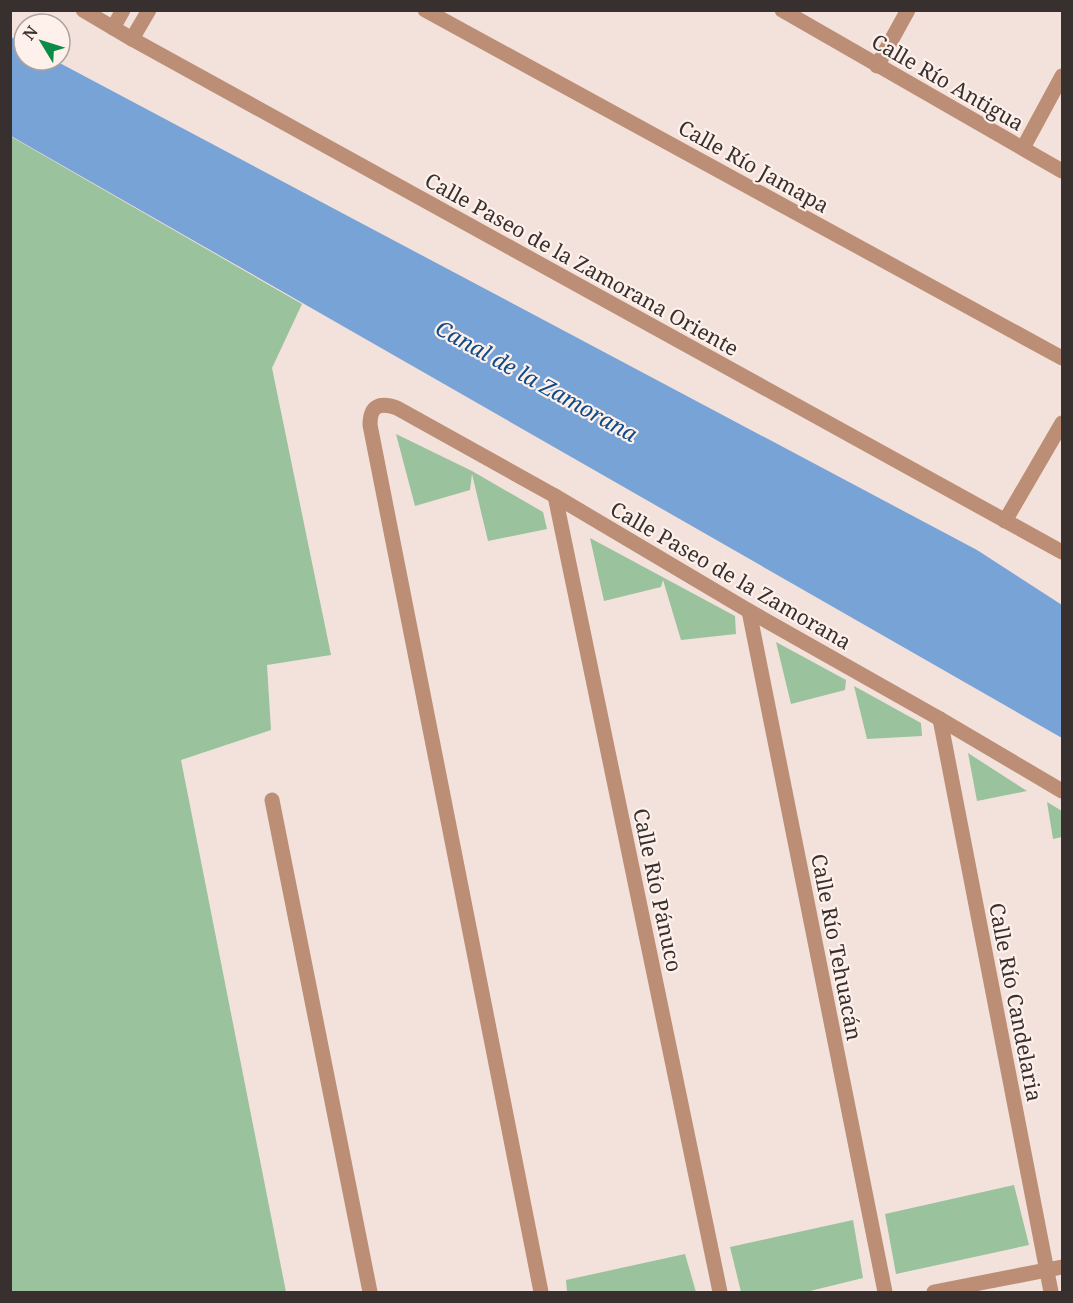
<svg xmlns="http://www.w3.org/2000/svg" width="1073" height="1303" viewBox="0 0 1073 1303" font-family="'Noto Serif',serif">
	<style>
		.green { fill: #9ac29d }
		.water { fill: #78a3d7 }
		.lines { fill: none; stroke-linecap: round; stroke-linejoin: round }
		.minor { stroke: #bc8e75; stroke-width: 15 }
		.tertiary { stroke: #bc8e75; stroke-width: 15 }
		.labels { text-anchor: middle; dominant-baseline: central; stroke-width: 4.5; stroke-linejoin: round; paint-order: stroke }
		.street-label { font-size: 21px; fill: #37302e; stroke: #fef0ea }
		.water-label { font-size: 22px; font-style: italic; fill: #0f4b8a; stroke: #fef0ea }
	</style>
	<rect width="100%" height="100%" fill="#f3e2db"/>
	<g class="green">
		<polygon points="10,136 302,304 272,368 331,655 267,665 271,730 181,760 286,1292 11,1292"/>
		<polygon points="396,434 472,471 543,512 547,529 488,541 472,474 470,490 415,506"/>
		<polygon points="590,538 735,616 736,634 681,640 663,580 661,587 604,601"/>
		<polygon points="776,642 846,680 845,690 791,704"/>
		<polygon points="854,686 921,723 922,736 867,739"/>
		<polygon points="968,753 1027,791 977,801"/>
		<polygon points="1047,802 1062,811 1062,837 1053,839"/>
		<polygon points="1014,1185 1029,1245 896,1274 885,1214"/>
		<polygon points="853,1220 863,1278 806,1292 741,1292 730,1247"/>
		<polygon points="685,1254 696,1292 567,1292 566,1280"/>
	</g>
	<polygon class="water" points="11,37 24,44 24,60 54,60 977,550 1062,605 1062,738 11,136"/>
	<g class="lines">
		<g class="minor">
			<polyline points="83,10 132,39 1062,552"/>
			<polyline points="425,10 1062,358"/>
			<polyline points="782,10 1062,171"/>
			<polyline points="113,28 123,10"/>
			<polyline points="132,39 149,10"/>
			<polyline points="877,66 908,10"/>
			<polyline points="1023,148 1062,76"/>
			<polyline points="555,496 720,1292"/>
			<polyline points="1005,521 1062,423"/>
			<polyline points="749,611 885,1292"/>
			<polyline points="940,719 1051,1292"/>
			<polyline points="272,800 370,1292"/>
			<path d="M541 1292 370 425C370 405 380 402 397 408L555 496 749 611 940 719 1062 791"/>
		</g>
		<polyline class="tertiary" points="934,1292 1062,1267"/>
	</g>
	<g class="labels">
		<g class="street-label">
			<text transform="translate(948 82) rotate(30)">Calle Río Antigua</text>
			<text transform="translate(754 166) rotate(29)">Calle Río Jamapa</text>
			<text transform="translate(582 264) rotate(29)">Calle Paseo de la Zamorana Oriente</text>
			<text transform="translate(731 575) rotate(30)">Calle Paseo de la Zamorana</text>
			<text transform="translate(658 890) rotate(78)">Calle Río Pánuco</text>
			<text transform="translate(837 947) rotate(79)">Calle Río Tehuacán</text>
			<text transform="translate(1016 1002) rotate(79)">Calle Río Candelaria</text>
		</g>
		<g class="water-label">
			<text transform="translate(537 380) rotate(29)">Canal de la Zamorana</text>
		</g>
	</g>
	<rect width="1073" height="1303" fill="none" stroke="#37302e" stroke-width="24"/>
	<g transform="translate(42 42) rotate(308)"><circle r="28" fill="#fef0ea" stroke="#aea39f" stroke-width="1.5"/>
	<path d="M0-4.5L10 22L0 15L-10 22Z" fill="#0a8b47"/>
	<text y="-9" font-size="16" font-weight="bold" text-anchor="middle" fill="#37302e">N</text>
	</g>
</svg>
